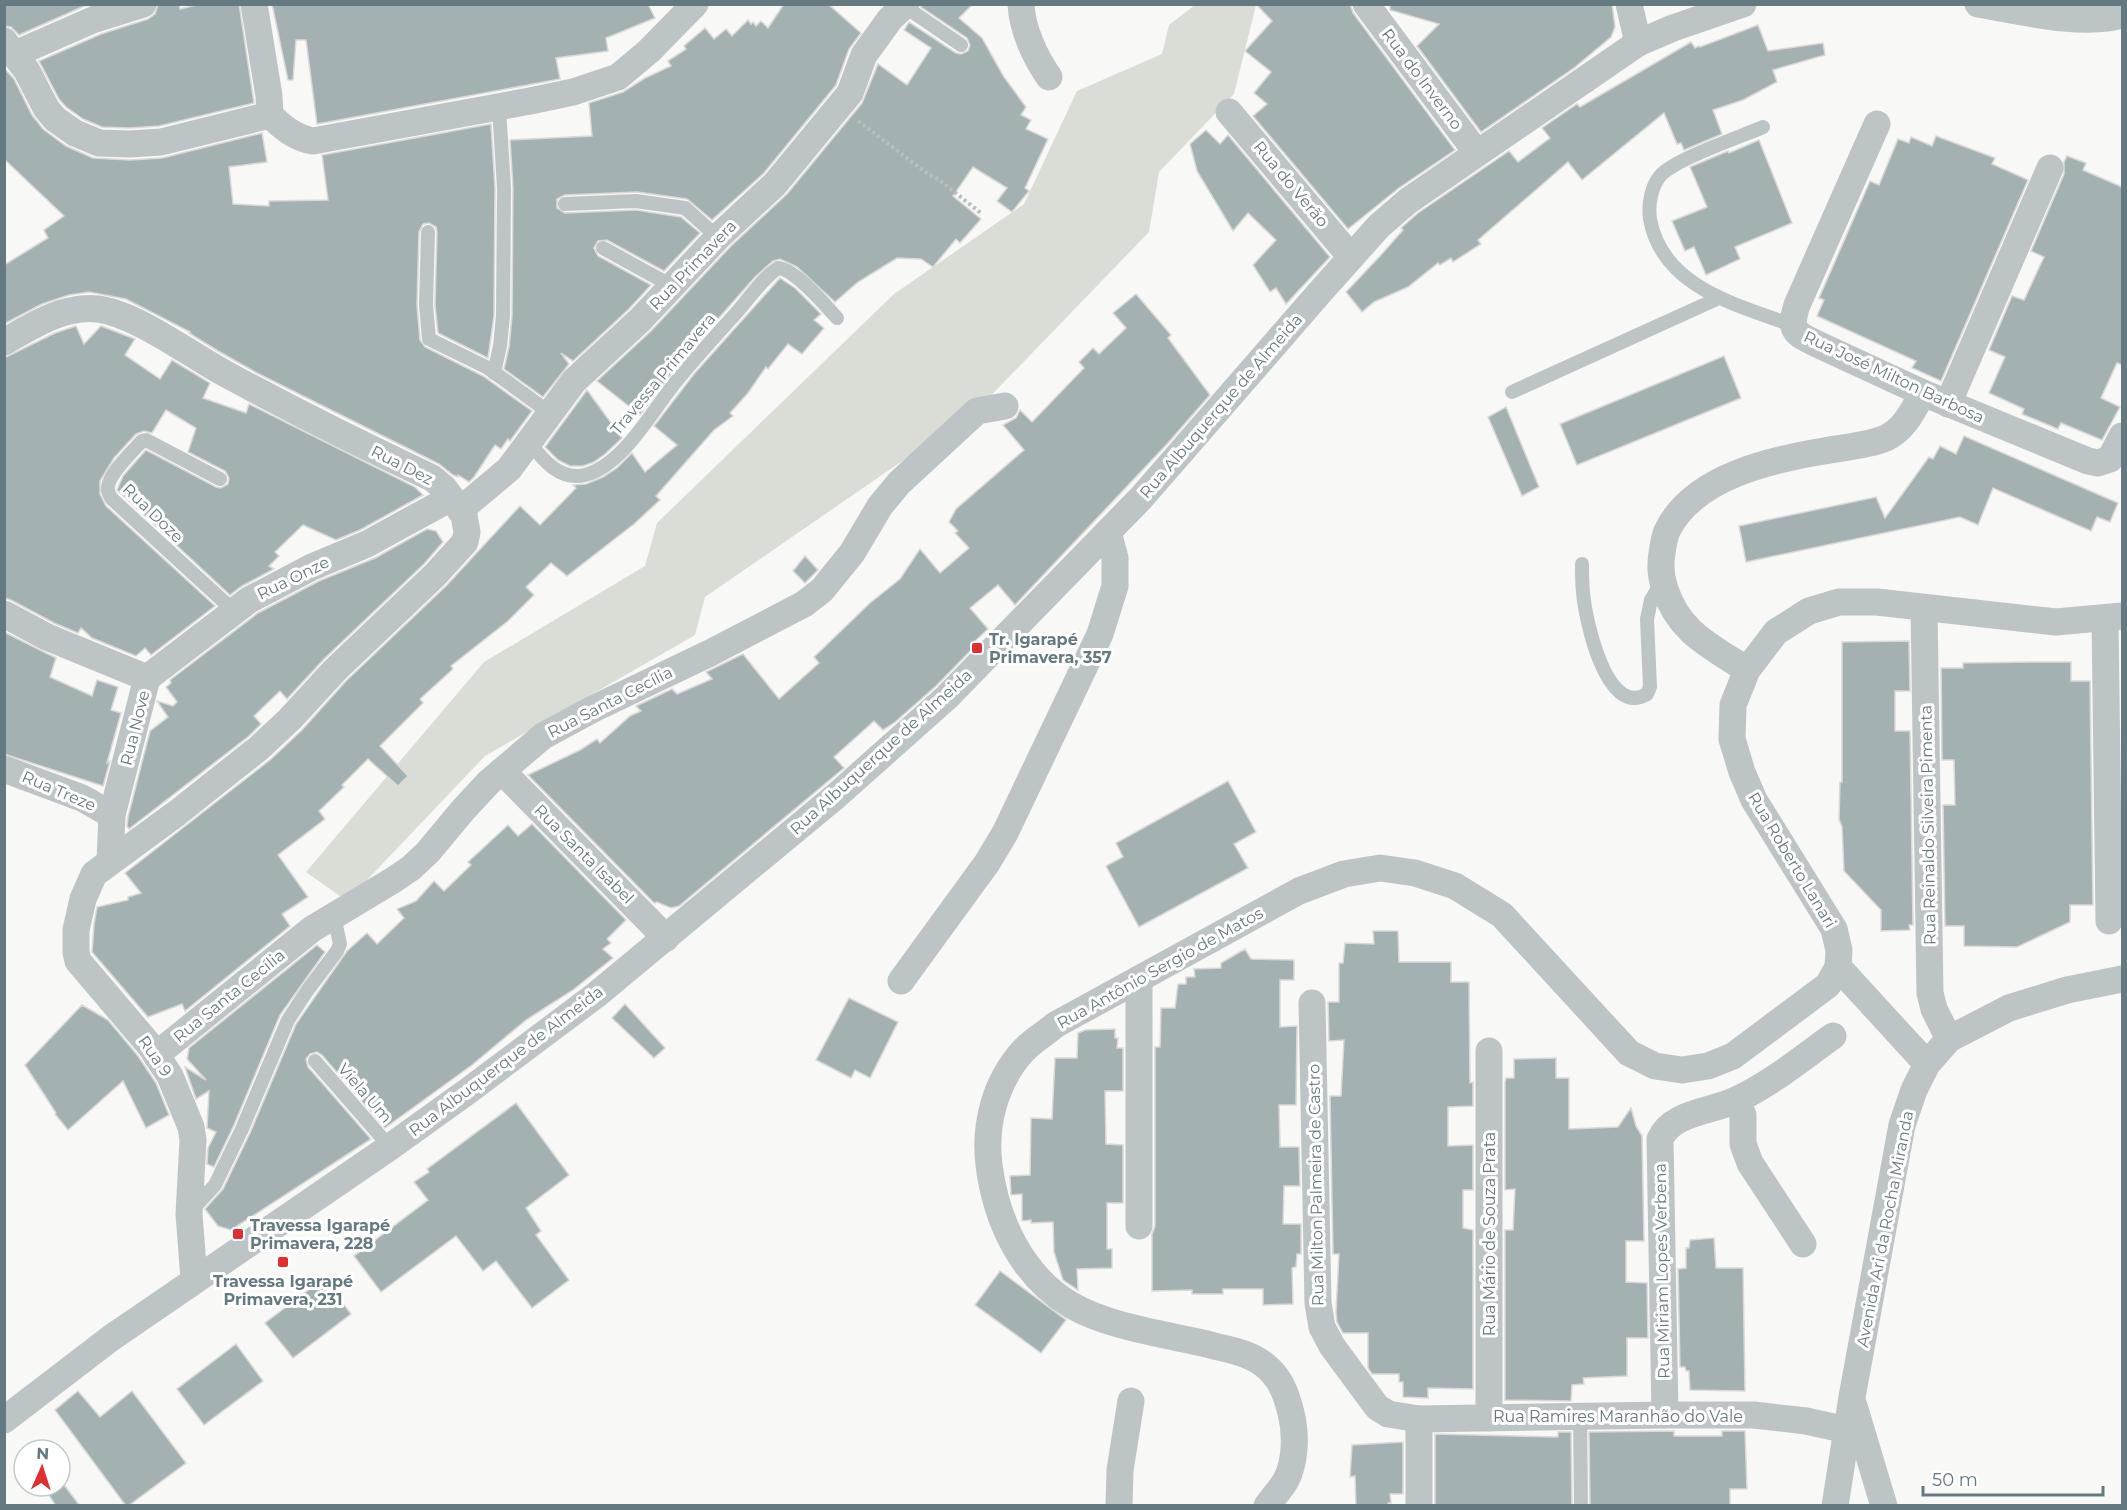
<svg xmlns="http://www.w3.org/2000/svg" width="2127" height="1510" viewBox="0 0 2127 1510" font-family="Montserrat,sans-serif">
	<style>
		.green { fill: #daddd5 }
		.building { fill: #a4b1b3; stroke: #dad9d8; stroke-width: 1.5 }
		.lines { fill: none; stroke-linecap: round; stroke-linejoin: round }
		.path { stroke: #babec0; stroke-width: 4; stroke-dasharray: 3 3; stroke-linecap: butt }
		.service { stroke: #bdc4c6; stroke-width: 14 }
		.minor { stroke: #bdc4c6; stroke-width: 27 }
		.poi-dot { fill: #e02f2e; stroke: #fff; stroke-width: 2 }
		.labels { text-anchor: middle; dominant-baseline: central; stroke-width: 6; stroke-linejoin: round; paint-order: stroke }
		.street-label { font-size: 16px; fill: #647a80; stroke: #fff }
		.poi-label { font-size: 16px; font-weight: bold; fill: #647a80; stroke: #fff; text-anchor: start }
	</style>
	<rect width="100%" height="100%" fill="#f8f8f6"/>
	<polygon class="green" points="1195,5 1256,5 1234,94 1159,172 1149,232 979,408 705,597 695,635 485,756 347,901 306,872 484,662 645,566 657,523 894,294 1024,204 1077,91 1162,54 1169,25"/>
	<g class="building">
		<polygon points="4,4 89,4 19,35 11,27 4,26"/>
		<polygon points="158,4 179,4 180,9 200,4 239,4 254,103 159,126 130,128 102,127 83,119 66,107 59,99 39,61 101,34 148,19 155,14"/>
		<polygon points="272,4 648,4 655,18 606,38 608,51 556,58 560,79 317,124 306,40 296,40 293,80 288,80"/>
		<polygon points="784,4 828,4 861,33 849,49 836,85 764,173 712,220 687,199 637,192 565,195 557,199 557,208 565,213 636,210 681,217 700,233 664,271 607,240 598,241 594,248 598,256 651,285 629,309 573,361 561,353 569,364 543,397 504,369 509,347 512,316 513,188 510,140 592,136 589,103 623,92 645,78 671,66 668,61 686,49 684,46 705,28 714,39 726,29 732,36 748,20 751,24 753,22 756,26 761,21 768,28"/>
		<polygon points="923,4 973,4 959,18 982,38 1004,77 1026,107 1021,115 1031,120 1026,129 1048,139 1025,188 1029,191 1012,212 997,201 1007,188 973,167 953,196 981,219 960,243 956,239 933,267 921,259 897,258 858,282 835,302 797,267 780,259 773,261 755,277 680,362 640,415 597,381 651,331 731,246 787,194 862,103 878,64 907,85 931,48 904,30 909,22 956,53 961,54 968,51 970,45 967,38 921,7"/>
		<polygon points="1256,4 1350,4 1353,13 1455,150 1399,188 1348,229 1253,116 1267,104 1254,93 1271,72 1245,51 1272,21"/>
		<polygon points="1390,4 1612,4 1615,27 1611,37 1574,68 1481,132 1417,46 1439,24 1390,10"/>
		<polygon points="1758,25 1768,51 1823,43 1825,55 1773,70 1777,82 1743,100 1713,110 1722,134 1684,150 1681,143 1677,144 1664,113 1582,180 1568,162 1478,240 1481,244 1453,262 1451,258 1440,265 1438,263 1408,287 1374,302 1362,312 1346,292 1381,255 1403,230 1401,228 1418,213 1509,151 1518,162 1550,138 1542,128 1577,104 1580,107 1691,42 1695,48 1699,46 1700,47"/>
		<polygon points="4,68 14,79 32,115 43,129 66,146 93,158 130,160 162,158 262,133 267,162 229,167 233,204 269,206 269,201 328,200 322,155 491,124 495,188 494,316 488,358 438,333 435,305 437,232 436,227 429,223 423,224 419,232 417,305 420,340 425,347 483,376 532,411 510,441 508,439 501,449 495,445 474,477 469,482 458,475 458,477 453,475 439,464 257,373 218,351 189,333 190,332 126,299 89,292 69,295 42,304 4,324 4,265 48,238 44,230 64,216 4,159"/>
		<polygon points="1206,130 1220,144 1228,135 1330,257 1286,304 1276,288 1270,292 1253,265 1276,240 1248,213 1233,231 1197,171 1190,144"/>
		<polygon points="1936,136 1995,158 1992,164 2028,180 1941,381 1912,368 1916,361 1817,316 1824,300 1819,298 1870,181 1879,185 1898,139 1909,143 1911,137 1932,146"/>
		<polygon points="1759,140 1792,223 1735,247 1740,259 1706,275 1694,247 1685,251 1672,221 1707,207 1690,167 1728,151 1729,153"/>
		<polygon points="2067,156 2086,163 2083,170 2122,187 2122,365 2117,363 2101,398 2120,407 2102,440 2061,423 2058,429 2022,414 2024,409 1989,393 2005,357 1989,350 2012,296 2024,300 2044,257 2031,251 2064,174 2064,162"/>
		<polygon points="780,278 795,288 821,314 814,320 824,328 802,354 788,344 768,369 766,367 748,393 730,413 733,416 714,430 656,496 660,500 634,524 567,576 551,563 526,587 534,595 508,621 451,666 453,669 420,699 423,703 380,746 408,776 398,786 368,759 342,785 344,787 319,811 325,819 278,855 308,897 282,914 290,926 185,1011 182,1004 148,1017 92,952 94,924 97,907 128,900 128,897 141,893 125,873 270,760 302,730 346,681 446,586 520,506 540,525 576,488 573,485 586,484 603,477 617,468 632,453 645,472 677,445 654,426 694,374"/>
		<polygon points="1136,294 1171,335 1168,338 1210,395 1167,444 1015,605 998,585 970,608 988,629 975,641 977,644 936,686 894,723 883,730 874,721 834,757 844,768 679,906 671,908 657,902 654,903 528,775 580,750 597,739 600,743 630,716 641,711 636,706 672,689 677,694 712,679 706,672 743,654 779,699 819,663 814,657 870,603 900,579 920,549 940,573 969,548 955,533 958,531 949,522 956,509 1024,450 1003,425 1016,418 1020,410 1032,422 1084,368 1079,362 1093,348 1099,354 1126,328 1113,313"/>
		<polygon points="76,326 84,344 101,326 135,339 125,355 160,379 172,360 210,383 203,398 246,413 249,404 415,487 423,495 360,530 336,540 303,525 275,552 279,556 269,566 274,569 242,586 230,595 117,490 123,476 146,450 216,487 221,488 228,484 229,478 225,471 188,452 196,428 166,410 152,433 144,431 136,434 114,458 100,481 100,494 106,506 215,606 151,655 145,648 136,656 92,638 81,628 78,633 54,623 11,600 4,598 4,358 55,333"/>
		<polygon points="1724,356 1741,398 1577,465 1560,424"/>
		<polygon points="587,390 622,438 605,454 594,462 583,466 570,466 558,460 545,447"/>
		<polygon points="1506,407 1539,487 1522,496 1488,417"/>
		<polygon points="1964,436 2118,503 2110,522 2097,517 2091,531 1993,488 1978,525 1960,517 1746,562 1739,526 1876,497 1885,518 1929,457 1933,459 1940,446 1956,454"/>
		<polygon points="427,529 436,531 443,542 424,564 324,659 287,699 280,691 254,716 261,724 249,736 129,829 127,826 128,817 150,731 168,717 157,701 173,706 177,702 166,687 171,683 170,680 258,613 319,581 375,558"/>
		<polygon points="805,556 818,570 805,583 793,571"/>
		<polygon points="4,632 56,658 50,677 92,696 97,680 118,687 111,710 121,713 107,763 110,761 103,786 4,754"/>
		<polygon points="1909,641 1910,691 1895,691 1895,731 1910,731 1913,925 1909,925 1910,930 1881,931 1881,910 1844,871 1842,827 1839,819 1840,782 1842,782 1842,642"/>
		<polygon points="2037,662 2071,662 2071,681 2090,681 2093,905 2070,905 2070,922 2017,947 1964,946 1964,926 1945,926 1943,805 1955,805 1954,760 1942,760 1941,668 1963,668 1963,663"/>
		<polygon points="1228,781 1256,832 1234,844 1248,868 1139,927 1106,866 1123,857 1116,843"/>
		<polygon points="532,824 626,920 607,939 611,943 603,949 613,958 573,990 526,1020 472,1065 385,1128 322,1055 317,1052 310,1054 306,1059 308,1067 371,1139 231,1230 218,1226 205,1209 223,1189 250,1133 296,1024 347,951 367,933 377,944 404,918 397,909 416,901 434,881 444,891 471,865 468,862 508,825 518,836"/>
		<polygon points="1373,931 1398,931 1399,962 1451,962 1451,982 1469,982 1470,1083 1473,1082 1473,1106 1448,1107 1448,1146 1473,1145 1473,1190 1463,1190 1463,1228 1473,1230 1473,1389 1428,1388 1428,1398 1403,1397 1403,1382 1399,1382 1399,1374 1372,1374 1368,1368 1368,1333 1343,1333 1337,1322 1336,1312 1339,1254 1333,1254 1330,1096 1341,1096 1344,1040 1329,1041 1328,1002 1339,1002 1339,963 1343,963 1345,943 1374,944"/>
		<polygon points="317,945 325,952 280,1015 234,1125 214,1167 207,1164 208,1148 216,1132 207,1128 209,1091 196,1099 185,1067 206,1080 187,1059 189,1048"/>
		<polygon points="1245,949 1251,959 1294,960 1294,980 1280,980 1280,1027 1297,1026 1296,1105 1279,1105 1280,1147 1299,1147 1300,1186 1284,1186 1283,1224 1301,1224 1301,1254 1297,1254 1296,1267 1292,1268 1293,1304 1263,1305 1263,1289 1223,1289 1223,1294 1192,1294 1192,1290 1152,1291 1152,1234 1155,1226 1155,1047 1160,1047 1161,1008 1175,1008 1178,984 1186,984 1186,977 1195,977 1194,969 1221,968 1221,963"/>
		<polygon points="849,998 898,1022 870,1078 855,1070 851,1078 816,1060"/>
		<polygon points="625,1004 665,1048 654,1058 612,1018"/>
		<polygon points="82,1005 108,1020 138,1056 156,1083 169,1115 146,1128 123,1081 68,1130 55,1114 56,1113 25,1065"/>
		<polygon points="1115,1029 1115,1038 1118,1038 1117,1048 1123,1048 1123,1091 1105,1091 1106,1144 1123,1145 1123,1203 1107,1203 1107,1249 1112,1249 1112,1268 1077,1269 1078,1290 1063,1280 1054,1252 1053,1222 1031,1223 1031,1220 1022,1221 1022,1194 1011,1195 1010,1176 1030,1175 1031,1118 1052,1119 1055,1058 1077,1058 1078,1033 1085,1030"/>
		<polygon points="1556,1058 1556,1078 1569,1078 1569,1129 1618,1127 1631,1108 1636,1126 1642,1136 1644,1241 1626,1241 1626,1282 1647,1283 1648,1338 1627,1338 1627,1376 1583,1378 1584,1384 1572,1385 1571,1401 1505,1400 1505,1230 1513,1230 1515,1189 1505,1190 1505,1082 1506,1078 1514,1078 1514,1059"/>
		<polygon points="516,1103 569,1175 526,1208 541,1231 536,1235 569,1280 532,1308 496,1261 483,1271 456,1236 381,1292 354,1256 428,1200 414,1182 429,1172 427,1169"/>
		<polygon points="1714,1238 1716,1268 1743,1268 1745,1391 1690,1390 1689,1371 1686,1371 1685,1367 1680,1367 1678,1269 1686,1268 1686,1248 1689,1248 1690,1240"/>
		<polygon points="1000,1271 1066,1320 1041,1353 975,1305"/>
		<polygon points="324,1278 351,1314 293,1358 265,1323"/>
		<polygon points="236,1344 263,1381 204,1425 177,1389"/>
		<polygon points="78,1391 100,1417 132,1391 186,1463 128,1506 126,1506 55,1410"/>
		<polygon points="1674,1431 1674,1436 1722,1436 1722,1431 1745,1431 1747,1489 1730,1489 1730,1506 1590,1506 1589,1432"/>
		<polygon points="1558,1432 1571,1432 1572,1506 1435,1506 1435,1434 1558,1437"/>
		<polygon points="1403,1442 1403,1494 1390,1494 1391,1503 1388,1503 1388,1506 1356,1506 1355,1476 1350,1477 1352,1445"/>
		<polygon points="43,1486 65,1486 80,1506 56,1506"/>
	</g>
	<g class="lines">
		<polyline class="path" points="858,121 928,174 938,179 982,214"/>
		<g class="service">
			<polyline points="904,6 961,45"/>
			<path d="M1763 127C1740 137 1675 159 1660 176 1651 187 1648 205 1650 219 1662 287 1737 305 1792 325"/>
			<polyline points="565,204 636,201 685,208 713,233 720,235"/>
			<polyline points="428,232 426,305 429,339 488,368 550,413"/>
			<polyline points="603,248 672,286"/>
			<polyline points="494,373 500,346 503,316 504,188 499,108"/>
			<polyline points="1512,392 1719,298"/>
			<path d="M529 442C543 460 560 481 585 475 621 466 650 415 671 388 692 361 715 337 737 312 750 297 762 279 778 268 795 269 825 305 837 318"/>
			<path d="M220 479 146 440 142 441C133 451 106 476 108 490 108 493 110 496 112 499L234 611"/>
			<path d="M1582 564C1582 573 1582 583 1583 592 1585 618 1606 719 1647 694L1650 687 1647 619 1651 600 1662 582"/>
			<polyline points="315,1061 390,1147"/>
			<polyline points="192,1210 215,1185 242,1129 288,1020 307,991 337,951 340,944 334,916"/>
			<polyline points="1580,1416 1581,1506"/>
		</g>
		<g class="minor">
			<polyline points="254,4 269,96 270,115"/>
			<path d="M1021 4C1022 29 1035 57 1049 77"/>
			<polyline points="1366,4 1477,153"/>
			<polyline points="1629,4 1638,43"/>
			<path d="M1978 4C2019 11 2084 27 2122 15"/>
			<polyline points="4,41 27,71 46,108 55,119 75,133 99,143 130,144 161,142 270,115"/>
			<polyline points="15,54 95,19 143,4"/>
			<polyline points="1229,112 1351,257"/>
			<path d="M270 115C282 127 295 138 313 141L530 101 573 92 618 77 649 51 695 4"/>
			<path d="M1877 124 1797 305C1789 330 1794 333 1817 344L1923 393 2088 461 2098 463 2110 459 2122 436"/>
			<path d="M4 342C32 326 64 305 98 309 136 314 189 354 224 373 292 410 362 445 432 478L444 488 464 515 467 532 465 542 435 575 335 670 290 719 259 748 177 813 94 874 83 899 76 930V952L78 961 151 1047 170 1076 191 1127 193 1140 189 1214 194 1279"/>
			<polyline points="1948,404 2050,168"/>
			<polyline points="460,510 509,469 574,381 640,320 720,235 775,184 850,93 864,55 890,19 906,4"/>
			<polyline points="1924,608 1930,993 1934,1009 1949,1039"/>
			<polyline points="4,614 47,637 147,678 112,815 110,861"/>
			<polyline points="2105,619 2109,921"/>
			<path d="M1747 670C1711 646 1679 633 1665 589 1661 578 1660 565 1662 553 1663 546 1664 538 1667 531 1693 477 1770 460 1824 451 1844 447 1867 446 1886 438 1905 429 1913 410 1923 393"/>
			<polyline points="147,678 249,600 312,567 367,544 451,498"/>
			<polyline points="4,769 82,798 112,815"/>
			<polyline points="502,771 666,938"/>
			<polyline points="1838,967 1927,1064"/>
			<polyline points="901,981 987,863 1005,833 1100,634 1115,586 1115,558 1108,532"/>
			<polyline points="1312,1003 1318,1303 1322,1327 1332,1346 1377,1407 1388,1414 1419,1419 1665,1415 1754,1415 1806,1421 1847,1430"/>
			<polyline points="1489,1051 1489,1418"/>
			<polyline points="156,1055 312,929 395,879 411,868 428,852 463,810 489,782 543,736 593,709 710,653 804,604 822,590 852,553 880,506 899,483 977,411 1005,406"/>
			<polyline points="1736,1101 1743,1115 1743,1144 1750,1163 1803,1244"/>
			<polyline points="1139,1226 1139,979"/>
			<polyline points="1854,1406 1884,1506"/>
			<path d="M1665 1415 1660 1139C1672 1112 1711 1112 1736 1100 1771 1084 1802 1058 1833 1036"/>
			<polyline points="1419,1419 1419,1506"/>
			<polyline points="4,1420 111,1338 390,1147 468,1091 596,995 837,795 947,697 1141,498 1321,291 1379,226 1408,201 1638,43 1673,28 1743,4"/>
			<polyline points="1119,1506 1120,1470 1131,1401"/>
			<path d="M1267 1506C1273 1497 1281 1489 1286 1480 1296 1461 1296 1433 1291 1413 1287 1397 1282 1381 1269 1369 1252 1352 1228 1350 1207 1344 1164 1334 1109 1327 1071 1305 1022 1276 996 1221 989 1165 984 1125 995 1082 1023 1051 1032 1041 1045 1034 1055 1025L1299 891 1344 874 1380 868 1415 873 1455 886 1502 915 1629 1053 1655 1066 1682 1070 1708 1066 1733 1056 1828 985 1838 967 1839 950 1834 929 1754 800 1742 772 1732 739 1733 705 1747 670 1776 632 1809 611 1839 602H1877L2056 622 2122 616"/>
			<polyline points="1835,1506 1852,1397 1902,1125 1914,1090 1927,1064 1949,1039 2009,1008 2067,990 2122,979"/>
		</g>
	</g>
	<g class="poi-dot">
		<rect x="971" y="642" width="12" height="12" rx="3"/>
		<rect x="232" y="1228" width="12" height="12" rx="3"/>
		<rect x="277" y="1256" width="12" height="12" rx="3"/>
	</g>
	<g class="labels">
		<g class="street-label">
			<text transform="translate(1422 79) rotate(53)">Rua do Inverno</text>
			<text transform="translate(1291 184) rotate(50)">Rua do Verão</text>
			<text transform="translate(693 265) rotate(-46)">Rua Primavera</text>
			<text transform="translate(663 374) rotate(-50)">Travessa Primavera</text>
			<text transform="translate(1894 377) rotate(25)">Rua José Milton Barbosa</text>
			<text transform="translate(1221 406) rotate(-49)">Rua Albuquerque de Almeida</text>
			<text transform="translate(402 465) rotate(27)">Rua Dez</text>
			<text transform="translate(153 513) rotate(44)">Rua Doze</text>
			<text transform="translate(293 578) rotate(-26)">Rua Onze</text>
			<text transform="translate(610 702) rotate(-27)">Rua Santa Cecília</text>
			<text transform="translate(135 728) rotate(-76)">Rua Nove</text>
			<text transform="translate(881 752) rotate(-42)">Rua Albuquerque de Almeida</text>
			<text transform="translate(59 791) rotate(23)">Rua Treze</text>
			<text transform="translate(1928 825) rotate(-91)">Rua Reinaldo Silveira Pimenta</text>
			<text transform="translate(584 854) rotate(45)">Rua Santa Isabel</text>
			<text transform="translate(1792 860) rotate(59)">Rua Roberto Lanari</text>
			<text transform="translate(1160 968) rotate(-29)">Rua Antônio Sergio de Matos</text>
			<text transform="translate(229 996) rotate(-39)">Rua Santa Cecília</text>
			<text transform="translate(155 1056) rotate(55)">Rua 9</text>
			<text transform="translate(506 1061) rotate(-37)">Rua Albuquerque de Almeida</text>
			<text transform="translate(365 1093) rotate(49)">Viela Um</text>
			<text transform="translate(1316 1185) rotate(-91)">Rua Milton Palmeira de Castro</text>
			<text transform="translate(1885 1229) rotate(-79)">Avenida Ari da Rocha Miranda</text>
			<text transform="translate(1489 1234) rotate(-90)">Rua Mário de Souza Prata</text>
			<text transform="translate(1662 1271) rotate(-91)">Rua Miriam Lopes Verbena</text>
			<text x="1618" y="1416">Rua Ramires Maranhão do Vale</text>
		</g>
		<g class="poi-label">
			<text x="989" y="639">Tr. Igarapé<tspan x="989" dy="18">Primavera, 357</tspan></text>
			<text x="250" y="1225">Travessa Igarapé<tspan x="250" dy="18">Primavera, 228</tspan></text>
			<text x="283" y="1281" text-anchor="middle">Travessa Igarapé<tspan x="283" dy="18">Primavera, 231</tspan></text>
		</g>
	</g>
	<rect width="2127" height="1510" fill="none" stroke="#647a80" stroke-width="12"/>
	<g transform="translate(42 1468) rotate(3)"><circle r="28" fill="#ffffff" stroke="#c1cacc" stroke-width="1.5"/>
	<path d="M0-4.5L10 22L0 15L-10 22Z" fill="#e02f2e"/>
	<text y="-9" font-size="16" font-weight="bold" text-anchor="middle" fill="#647a80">N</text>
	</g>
	<path d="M1923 1486v9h180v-9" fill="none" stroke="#647a80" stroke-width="3"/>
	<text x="1932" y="1486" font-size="18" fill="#647a80" stroke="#ffffff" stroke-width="4.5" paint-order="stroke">50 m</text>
</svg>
